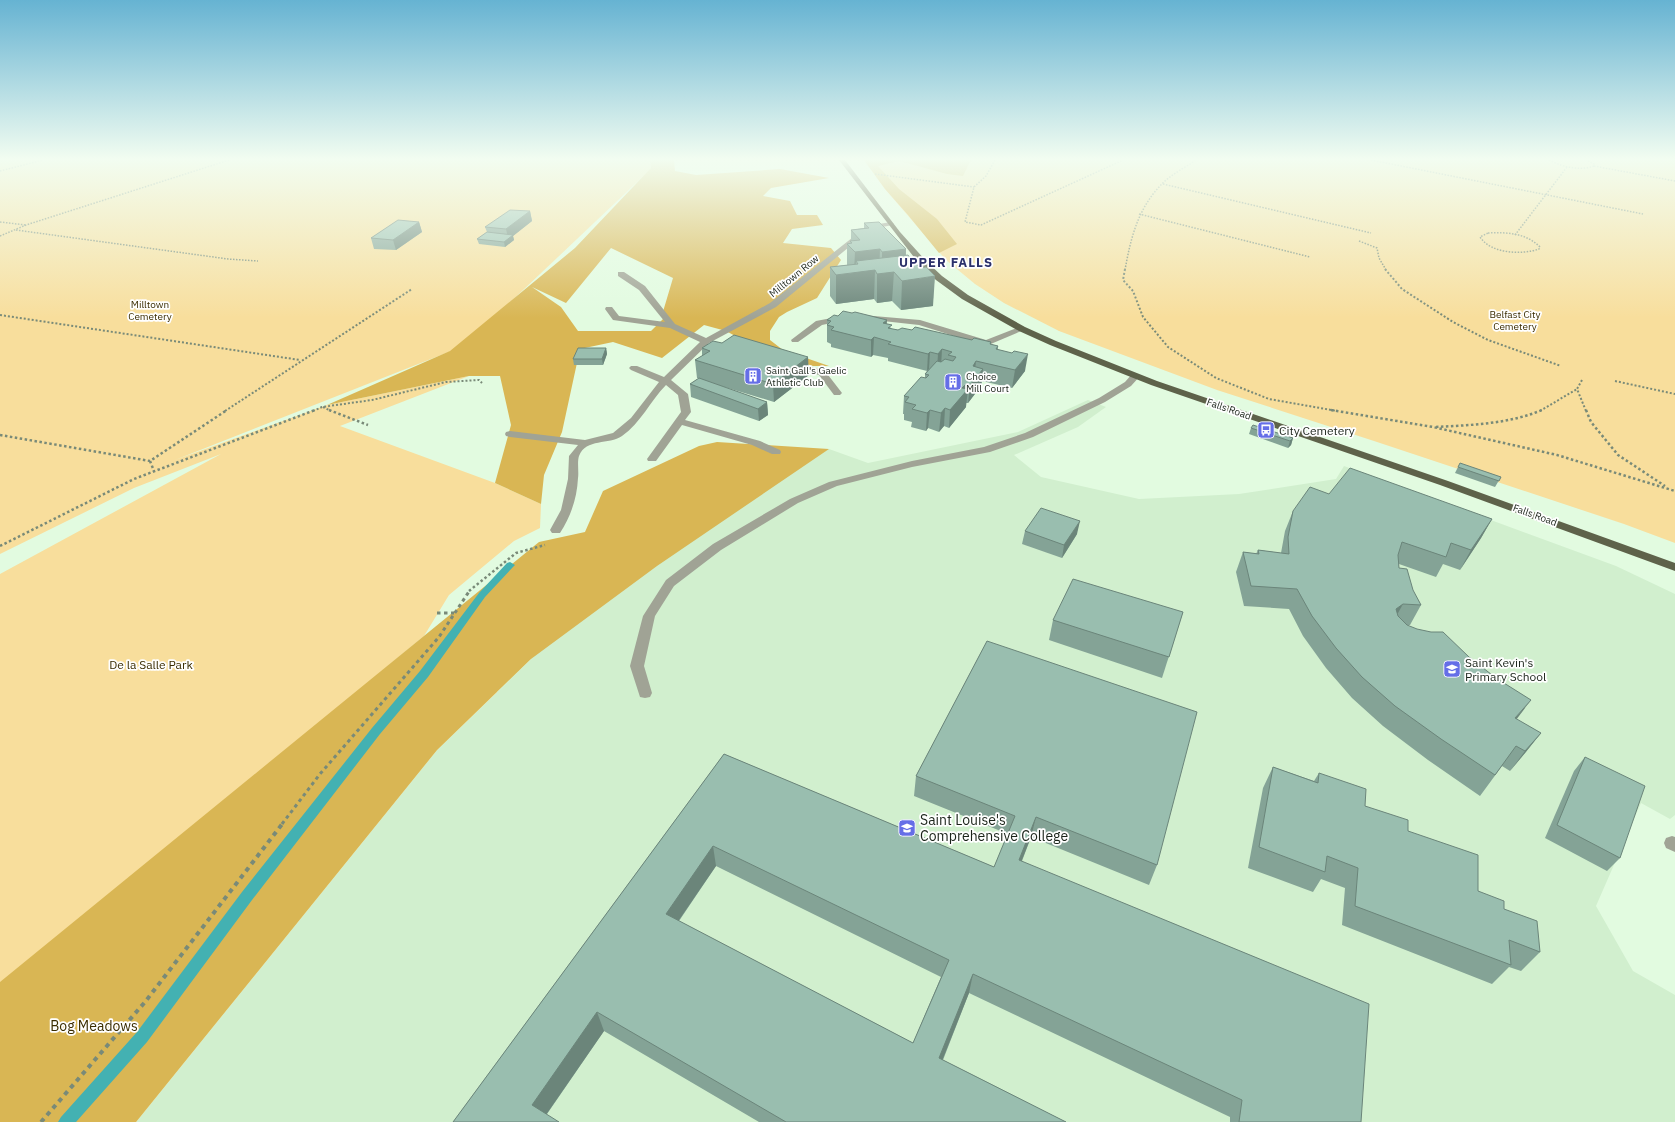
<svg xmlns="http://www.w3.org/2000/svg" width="1675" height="1122" viewBox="0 0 1675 1122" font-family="'IBM Plex Sans',sans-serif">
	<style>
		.built { fill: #d1efce }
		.green { fill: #f8de9c }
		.forest { fill: #d9b654; fill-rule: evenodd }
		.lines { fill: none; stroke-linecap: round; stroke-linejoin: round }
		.stream { fill: #43b1b2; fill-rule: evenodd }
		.path-far4 { stroke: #798a78; stroke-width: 1.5; stroke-dasharray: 1.5 1.5; stroke-linecap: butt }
		.path-far3 { stroke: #798a78; stroke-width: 2; stroke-dasharray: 2 2; stroke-linecap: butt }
		.path-far2 { stroke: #798a78; stroke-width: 2.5; stroke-dasharray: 2.5 2.5; stroke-linecap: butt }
		.path-far1 { stroke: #798a78; stroke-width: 3; stroke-dasharray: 3.5 3.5; stroke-linecap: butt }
		.path { stroke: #798a78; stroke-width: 4; stroke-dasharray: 4.5 4.5; stroke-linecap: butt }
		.minor { fill: #a0a395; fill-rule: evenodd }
		.major { fill: #5e624a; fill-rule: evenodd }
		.wall { fill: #84a396; fill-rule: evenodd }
		.shaded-wall { fill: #6b857a; fill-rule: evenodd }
		.building { fill: #99beaf; stroke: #6b857a; fill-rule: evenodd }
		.labels { text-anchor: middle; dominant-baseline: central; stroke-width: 3.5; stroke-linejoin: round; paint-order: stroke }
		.far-street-label { font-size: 10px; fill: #1a2319; stroke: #fff }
		.far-park-label { font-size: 10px; fill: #3a2c00; stroke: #fff }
		.far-poi-label { font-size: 10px; fill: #1a2319; stroke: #fff; text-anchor: start }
		.poi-label { font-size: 12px; fill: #1a2319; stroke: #fff; text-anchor: start }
		.park-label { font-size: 12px; fill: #3a2c00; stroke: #fff }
		.far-district-label { font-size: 13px; font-weight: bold; letter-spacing: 1px; fill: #2c316b; stroke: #fff }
		.near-poi-label { font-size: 14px; fill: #1a2319; stroke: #fff; text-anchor: start }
		.near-park-label { font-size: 14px; fill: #3a2c00; stroke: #fff }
	</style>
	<rect width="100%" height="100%" fill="#e2fbe0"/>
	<polygon class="built" points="1088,400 1106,407 1078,427 1014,455 1041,477 1139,499 1239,494 1336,479 1344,466 1616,566 1675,594 1675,815 1670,819 1641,803 1596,906 1633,971 1675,995 1675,1122 136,1122 437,750 631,563 725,503 829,449 868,463 1018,432"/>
	<g class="green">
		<polygon points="0,160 650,160 652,168 464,346 175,460 327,405 469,376 340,426 495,483 541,504 540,528 514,541 449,595 424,636 377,675 497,692 437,750 136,1122 0,1122 0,574 221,454 134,488 0,554"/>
		<polygon points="864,160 1675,160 1675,543 1624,524 1374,441 1217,390 1059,331 1004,303 975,284 946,260 885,189"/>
	</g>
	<g class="forest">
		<path d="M650 160H674L675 171 696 175 780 169 829 178 771 188 763 196 790 201 797 215H817L823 225 792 229 783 243 831 248 841 260 817 298 787 312 779 317 770 331V340L783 350 829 366H813L791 359 750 344 726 331 704 325 662 358 613 342 580 349 562 432 544 475 541 504 495 483 511 425 500 376H469L327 405 450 351 575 248 651 168ZM611 248 673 278 662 315 666 316 651 331H578L561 307 532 287 566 303Z"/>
		<polygon points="864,160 971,160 963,176 947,174 899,161 878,166 899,189 937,219 957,244 939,253 908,215 885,189"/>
		<polygon points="717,442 829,449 657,566 531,659 437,750 136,1122 0,1122 0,982 539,542 585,532 603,491 699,446"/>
	</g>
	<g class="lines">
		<polygon class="stream" points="510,562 515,565 513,567 485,597 428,677 380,734 252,900 147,1042 76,1122 58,1122 61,1117 137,1032 242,892 372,728 420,671 479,593 507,563"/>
		<g class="path-far4">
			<polyline points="995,160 986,176 974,187 965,222 981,225 1123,160"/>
			<polyline points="1371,160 1643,214"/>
			<path d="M1549 160C1563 167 1579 171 1594 166V164L1587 160"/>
			<polyline points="1594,166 1675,181"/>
			<polyline points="0,171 43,160"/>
			<polyline points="875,174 974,187"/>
			<polyline points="1163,184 1371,233"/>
			<polyline points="1139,214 1310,257"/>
			<polyline points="0,222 26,225"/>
			<polyline points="16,230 228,259 258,261"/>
			<path d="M1488 233C1507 232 1526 233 1540 247L1539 249C1522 255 1491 254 1480 237Z"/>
			<polyline points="1515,235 1567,167"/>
			<polyline points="0,236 26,225 229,160"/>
			<polyline points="1359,241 1377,248 1379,258 1386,270"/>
			<path d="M1125 270C1131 236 1139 205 1165 181 1174 173 1186 167 1196 160"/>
		</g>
		<g class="path-far3">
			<polyline points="1125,269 1123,280 1133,291 1143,317 1168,347 1216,378 1269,399 1337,411"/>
			<polyline points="1385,269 1402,289 1453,322 1488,340 1561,366"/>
			<polyline points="0,315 300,360"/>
			<polyline points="1582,380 1577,389 1586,411"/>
			<polyline points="1615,381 1675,394"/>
			<polyline points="323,407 331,411"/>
			<polyline points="225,411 412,289"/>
			<polyline points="313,411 322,407 372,400 446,382 479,380 482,383"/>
			<polyline points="1540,411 1577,389"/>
		</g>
		<g class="path-far2">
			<polyline points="329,410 368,425"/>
			<polyline points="1331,410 1433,427 1557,455 1675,491"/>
			<polyline points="1586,410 1591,422 1618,455 1665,486"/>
			<path d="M1436 427C1471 425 1509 424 1542 410"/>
			<polyline points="0,435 150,461 227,410"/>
			<polyline points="150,461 154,471"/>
			<polyline points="0,546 134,479 315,410"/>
			<polyline points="469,591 516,553 545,545"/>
		</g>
		<g class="path-far1">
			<polyline points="437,613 454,613"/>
			<polyline points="282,824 320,774 439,637 470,590"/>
		</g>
		<polyline class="path" points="41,1122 145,1002 283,823"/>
		<g class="minor">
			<path d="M891 222 894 224 893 225 871 229 776 307 709 343 671 380 688 394 691 412 685 420 760 441 780 450 781 452 780 454H772L752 445 682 425 656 461H648L647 459 681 412 678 395 666 385C650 401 641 423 622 436 609 445 586 438 579 456 577 462 579 472 578 478 577 498 571 516 560 533H552L550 530 561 510 568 479 569 456 578 445 510 437 506 436 505 434 506 432 510 431 585 440 613 433 631 418 659 382 631 370 629 368 631 366H637L664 377 700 342 670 328 613 320 605 309 606 307H612L619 316 665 322 639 290 618 276V272H624L645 286 675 324 706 338 770 303 867 226Z"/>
			<polygon points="862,315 920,320 986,340 1019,327 1022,326 1026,329 986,346 919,325 865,319 861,317"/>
			<polygon points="842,316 845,316 846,318 845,320 822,325 798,342 792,342 791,340 816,321"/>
			<polygon points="794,362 825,371 842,393 840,395 834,395 819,375 791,367 790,365 791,363"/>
			<polygon points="1135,373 1140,376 1131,386 1105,402 1033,437 990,452 912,467 837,486 798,503 721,550 674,586 655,616 644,666 652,693 650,697 645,698 640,697 630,666 643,616 666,580 713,544 790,499 829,482 912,461 984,447 1025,433 1099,398 1125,382 1132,374"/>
			<polygon points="1672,836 1675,837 1675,852 1666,848 1664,843 1666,838"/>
		</g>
		<polygon class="major" points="839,160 845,160 900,232 926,261 942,276 968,295 1025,327 1056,341 1157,381 1448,481 1675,563 1675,571 1440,485 1151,385 1050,345 1019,331 962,299 936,280 920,265"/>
	</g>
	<g class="wall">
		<polygon points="530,211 532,221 513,236 514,240 505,247 479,244 477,239 487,232 485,227"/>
		<polygon points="419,222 422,232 396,250 374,249 371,238"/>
		<polygon points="864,223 906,249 906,255 933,306 901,310 892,301 877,303 874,299 836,304 830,296 830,267 847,265 847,244 850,244 850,241 851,241 851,230 864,228"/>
		<polygon points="827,320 887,324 892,329 898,330 912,330 972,340 991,342 991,345 998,346 998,350 1025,371 1012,388 982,381 981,386 968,403 966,403 966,407 949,428 944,426 939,432 928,428 926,431 911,427 912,422 904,420 904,414 903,414 904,396 925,378 925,374 927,371 888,361 888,358 873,355 871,357 831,347 831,344 827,342"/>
		<polygon points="606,348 607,354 603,365 574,365 573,359"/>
		<polygon points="702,348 809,375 774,402 708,382 767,402 768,415 759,421 691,397 690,384 699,378 697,378 695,360 702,356"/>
		<polygon points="1251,428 1293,438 1291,445 1288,448 1249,434"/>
		<polygon points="1458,467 1501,477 1495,487 1455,473"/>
		<polygon points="1329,494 1492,519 1481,538 1460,570 1443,564 1436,577 1399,564 1399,568 1421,605 1410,625 1407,625 1517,720 1541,733 1525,753 1510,771 1502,766 1480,796 1428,760 1383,726 1352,698 1326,668 1303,636 1289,609 1244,606 1236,572 1243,552 1256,554 1258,550 1281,553 1285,531 1293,511"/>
		<polygon points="1025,531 1077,534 1062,558 1022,544"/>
		<polygon points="1183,612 1162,678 1049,640 1053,620"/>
		<path d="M987 641 1157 865 1149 885 1031 837 1022 861 1361 1122H1230V1117L969 993 943 1060 1066 1122H759L604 1031 547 1114 453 1122 724 754 994 867 1008 834 914 796 916 776ZM716 866 941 977 913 1043 679 921Z"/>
		<polygon points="1585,757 1620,858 1607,871 1545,838 1574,771"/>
		<polygon points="1273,767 1314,781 1319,773 1365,806 1408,831 1478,891 1504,909 1540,952 1521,971 1509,967 1492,984 1342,925 1345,888 1321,879 1313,892 1248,868 1263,788"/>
	</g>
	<g class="shaded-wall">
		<polygon points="530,211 532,221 513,236 514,240 505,247 504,242 508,238 506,229"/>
		<polygon points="419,222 422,232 396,250 393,240"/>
		<path d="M880 249 879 274 882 273V252L906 249 905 277 894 272 892 301 877 303V274L875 270 874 299 836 304V275L854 273 855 252ZM856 261 858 264 855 273Z"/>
		<polygon points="935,276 933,306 901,310 902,281"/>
		<polygon points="887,320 886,336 883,323"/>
		<polygon points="874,337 873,355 871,357 871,340"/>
		<polygon points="606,348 607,354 603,365 602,359"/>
		<polygon points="942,349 941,367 937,371 938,354"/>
		<polygon points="930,352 929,369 927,371 928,354"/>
		<polygon points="1028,354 1025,371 1012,388 1015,370"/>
		<polygon points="808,357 809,375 774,402 773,384"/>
		<polygon points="976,361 974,379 973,366"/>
		<polygon points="983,369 981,386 968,403 970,385"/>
		<polygon points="966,384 965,393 968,389 966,407 949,428 950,410 962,388"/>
		<polygon points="767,402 768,415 759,421 758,409"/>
		<polygon points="945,408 944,426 939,432 941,413"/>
		<polygon points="930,410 928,428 926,431 927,413"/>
		<polygon points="1293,438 1291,445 1288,448 1290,441"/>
		<polygon points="1492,519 1481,538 1460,570 1471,550"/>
		<polygon points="1080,521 1077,534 1062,558 1064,545"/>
		<polygon points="1403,604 1392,624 1396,609"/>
		<polygon points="1531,700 1516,720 1515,718"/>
		<polygon points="1541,733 1525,753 1510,771 1525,751"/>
		<polygon points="1036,817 1031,837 1014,880 1019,860"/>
		<polygon points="713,846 716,866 670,933 666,914"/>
		<polygon points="973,974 969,993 936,1076 939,1058"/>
		<polygon points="597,1012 604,1031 541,1122 532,1105"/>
	</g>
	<g class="building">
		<polygon points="510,210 530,211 506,229 485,227"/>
		<polygon points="398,220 419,222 393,240 371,238"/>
		<polygon points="879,222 906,249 882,252 880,249 855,252 847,244 852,243 850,241 860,240 851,230 869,228 864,223"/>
		<polygon points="487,232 513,235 504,242 477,239"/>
		<polygon points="908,255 920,268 926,267 935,276 902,281 894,272 877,274 875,270 836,275 830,267 858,264 856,261"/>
		<polygon points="843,311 852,313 855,312 887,320 883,323 892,325 888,328 898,330 902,328 912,330 915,327 972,340 974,338 991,342 990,344 998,346 996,349 1012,353 1014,351 1028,354 1015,370 976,361 973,366 983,369 970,385 966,384 962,388 968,389 950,410 945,408 941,413 930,410 927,413 912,409 916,405 905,402 909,397 904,396 921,377 926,378 929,375 925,374 937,361 941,362 945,359 953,361 956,357 948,355 952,352 942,349 938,354 930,352 928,354 888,344 891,342 874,337 871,340 831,330 834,327 827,325 831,321 827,320 834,315 838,316"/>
		<polygon points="734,335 808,357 773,384 695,360 710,351 702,348 713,341 722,343"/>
		<polygon points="578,348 606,348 602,359 573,359"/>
		<polygon points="699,378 767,402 758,409 690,384"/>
		<polygon points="1253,425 1293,438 1290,441 1251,428"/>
		<polygon points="1460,463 1501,477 1499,481 1458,467"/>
		<polygon points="1350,468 1492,519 1471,550 1451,543 1446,557 1402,542 1398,555 1399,568 1407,569 1413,590 1421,605 1403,604 1396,609 1398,616 1407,625 1417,629 1431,632 1443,632 1469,657 1496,678 1531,700 1515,718 1541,733 1525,751 1516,746 1495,775 1441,739 1395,706 1362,677 1336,648 1312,616 1297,589 1251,586 1243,552 1259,554 1258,550 1289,554 1288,537 1293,511 1310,487 1329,494"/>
		<polygon points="1041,508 1080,521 1064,545 1025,531"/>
		<polygon points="1073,579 1183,612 1169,657 1053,620"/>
		<path d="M987 641 1197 712 1157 865 1036 817 1019 860 1369 1004 1361 1122H1239L1242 1100 973 974 939 1058 1066 1122H786L597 1012 532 1105 559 1122H453L724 754 994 867 1015 816 916 776ZM713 846 949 960 913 1043 666 914Z"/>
		<polygon points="1585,757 1645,786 1620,858 1557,825"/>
		<polygon points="1273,767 1318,783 1319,773 1366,789 1365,806 1408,820 1408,831 1478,855 1478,891 1504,901 1504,909 1537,921 1540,952 1509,940 1511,965 1355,906 1358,868 1327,856 1325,872 1259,847"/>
	</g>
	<linearGradient id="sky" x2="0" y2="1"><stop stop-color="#66b3d2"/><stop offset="0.5" stop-color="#f2fdf1"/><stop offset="1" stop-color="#f2fdf1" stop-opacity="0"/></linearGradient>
	<rect width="1675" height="318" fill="url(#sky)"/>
	<defs>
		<symbol id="building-square" viewBox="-11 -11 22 22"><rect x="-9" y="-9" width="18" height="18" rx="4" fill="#656ee7" stroke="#fff"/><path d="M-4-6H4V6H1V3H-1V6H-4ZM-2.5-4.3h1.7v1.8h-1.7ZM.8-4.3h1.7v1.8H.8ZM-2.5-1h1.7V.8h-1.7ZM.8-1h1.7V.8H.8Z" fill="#fff"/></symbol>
		<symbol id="bus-square" viewBox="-11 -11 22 22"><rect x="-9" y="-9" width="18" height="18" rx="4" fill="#656ee7" stroke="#fff"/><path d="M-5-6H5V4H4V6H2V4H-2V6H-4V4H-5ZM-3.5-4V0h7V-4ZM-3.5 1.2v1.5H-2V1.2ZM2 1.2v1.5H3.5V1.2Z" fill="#fff"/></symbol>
		<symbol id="school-square" viewBox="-11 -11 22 22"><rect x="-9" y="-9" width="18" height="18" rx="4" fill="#656ee7" stroke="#fff"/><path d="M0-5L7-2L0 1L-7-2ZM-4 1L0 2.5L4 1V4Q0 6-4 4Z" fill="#fff"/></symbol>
	</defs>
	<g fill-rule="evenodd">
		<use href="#building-square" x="743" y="366" width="20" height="20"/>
		<use href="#building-square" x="943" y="372" width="20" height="20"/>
		<use href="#bus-square" x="1256" y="420" width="20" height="20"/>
		<use href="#school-square" x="1442" y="659" width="20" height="20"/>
		<use href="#school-square" x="897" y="818" width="20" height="20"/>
	</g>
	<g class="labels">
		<g class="far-street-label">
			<text transform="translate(794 276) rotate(-39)">Milltown Row</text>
			<text transform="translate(1229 409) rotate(19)">Falls Road</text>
			<text transform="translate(1535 515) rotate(20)">Falls Road</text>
		</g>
		<g class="far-park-label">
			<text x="150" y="304">Milltown<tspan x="150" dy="12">Cemetery</tspan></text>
			<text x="1515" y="314">Belfast City<tspan x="1515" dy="12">Cemetery</tspan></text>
		</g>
		<g class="far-poi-label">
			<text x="766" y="370">Saint Gall's Gaelic<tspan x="766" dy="12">Athletic Club</tspan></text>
			<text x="966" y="376">Choice<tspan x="966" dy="12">Mill Court</tspan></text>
		</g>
		<g class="poi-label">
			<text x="1279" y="430">City Cemetery</text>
			<text x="1465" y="662">Saint Kevin's<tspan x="1465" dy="14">Primary School</tspan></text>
		</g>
		<g class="park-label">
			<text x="151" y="664">De la Salle Park</text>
		</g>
		<g class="far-district-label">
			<text x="946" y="262">UPPER FALLS</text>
		</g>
		<g class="near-poi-label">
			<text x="920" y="820">Saint Louise's<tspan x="920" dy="16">Comprehensive College</tspan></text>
		</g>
		<g class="near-park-label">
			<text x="94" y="1026">Bog Meadows</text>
		</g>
	</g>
</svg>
